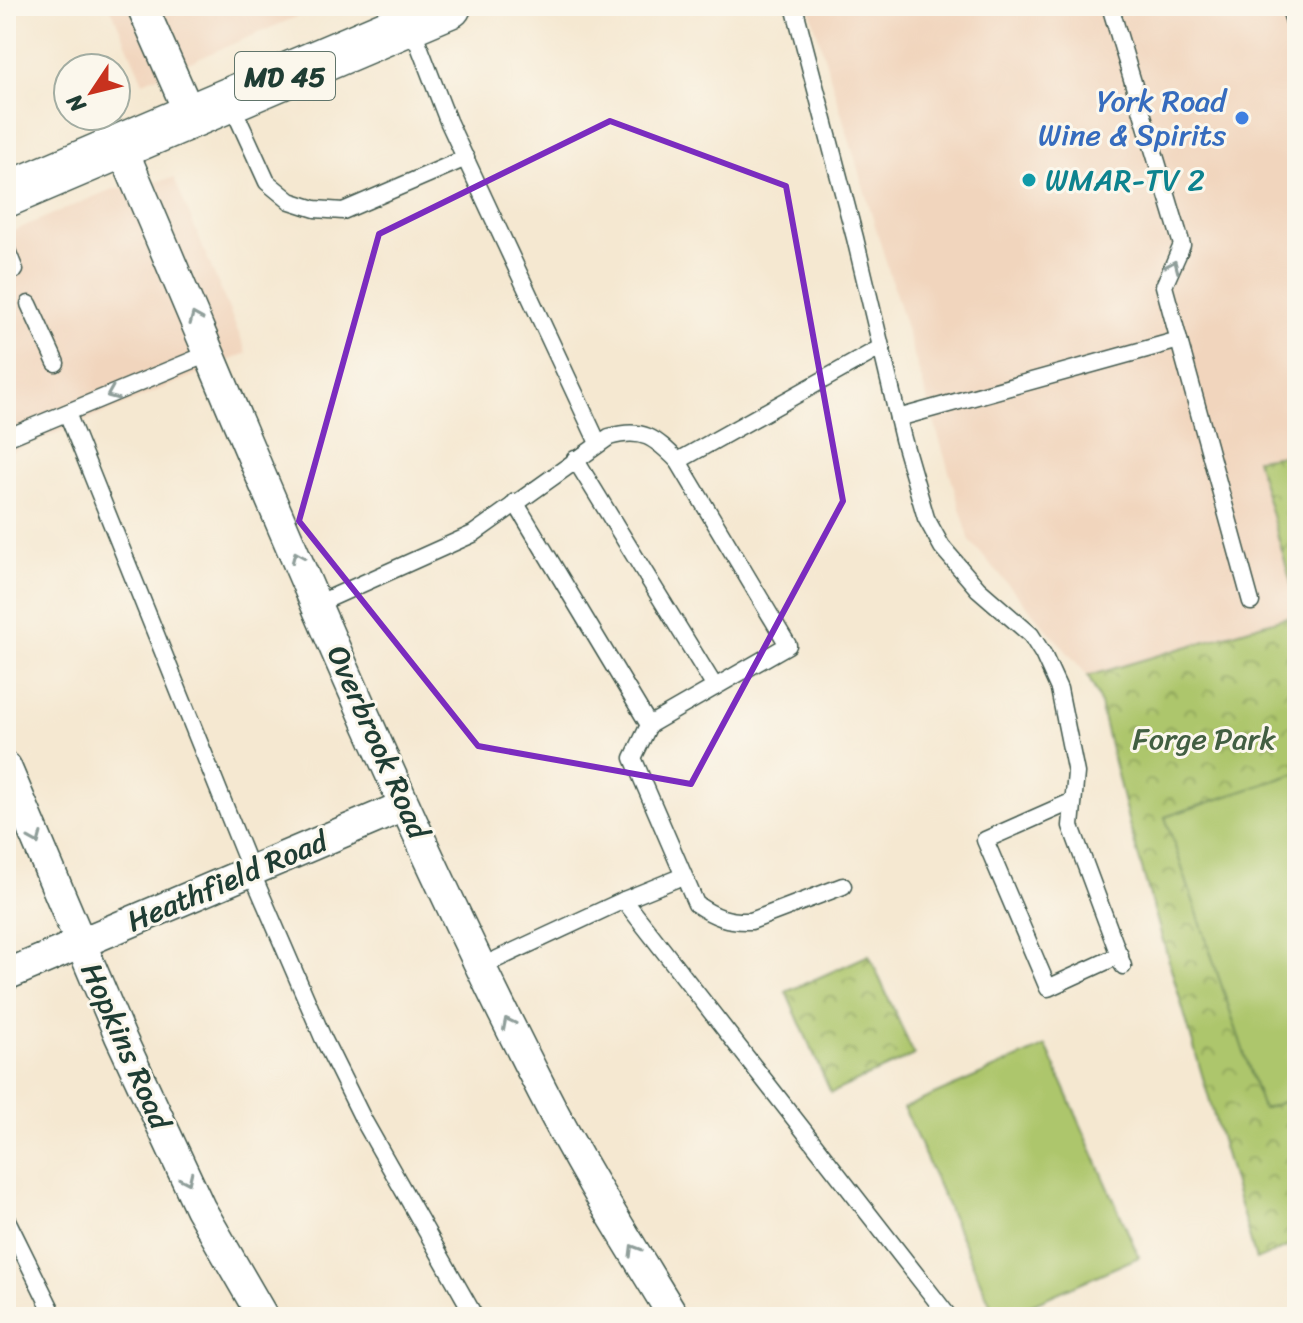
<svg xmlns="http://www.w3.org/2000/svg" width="1303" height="1323" viewBox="0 0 1303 1323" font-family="Sriracha,sans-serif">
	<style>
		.built { fill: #f1d5bd }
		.park { fill: url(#park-crowns); stroke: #668250; stroke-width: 2 }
		.pitch { fill: #adc66c; stroke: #668250; stroke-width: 2 }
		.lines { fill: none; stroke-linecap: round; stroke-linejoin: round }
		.service-casing { stroke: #3f574c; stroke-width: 19 }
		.minor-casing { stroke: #3f574c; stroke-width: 33 }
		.primary-casing { stroke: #3f574c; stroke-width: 47 }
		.service { stroke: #fff; stroke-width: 16 }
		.minor { stroke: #fff; stroke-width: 30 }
		.primary { stroke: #fff; stroke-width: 44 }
		.oneway { stroke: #8f9e9a }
		.marked { fill: none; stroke: #7b2cbf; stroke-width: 6; stroke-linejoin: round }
		.shop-dot { fill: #3f7fe0; stroke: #fbf7ec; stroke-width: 3 }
		.culture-dot { fill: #0f9aa8; stroke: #fbf7ec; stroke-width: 3 }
		.labels { text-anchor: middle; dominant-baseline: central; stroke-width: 6; stroke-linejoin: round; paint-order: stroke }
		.shield { fill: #fbf7ec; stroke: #61756b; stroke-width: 2 }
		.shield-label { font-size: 28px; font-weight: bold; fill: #1f3d34 }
		.shop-label { font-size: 30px; fill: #366cbe; stroke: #fbf7ec; text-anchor: end }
		.culture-label { font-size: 30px; fill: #0d838f; stroke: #fbf7ec; text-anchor: start }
		.park-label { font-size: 30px; fill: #425f42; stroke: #fbf7ec }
		.street-label { font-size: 30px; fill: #1f3d34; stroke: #fbf7ec }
	</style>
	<defs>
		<pattern id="park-crowns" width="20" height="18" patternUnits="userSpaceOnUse" patternTransform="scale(2)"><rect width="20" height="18" fill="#adc66c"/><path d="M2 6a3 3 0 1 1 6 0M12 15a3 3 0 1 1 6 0" fill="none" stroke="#8ca25a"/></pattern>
	</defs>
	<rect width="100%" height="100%" fill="#fbf7ec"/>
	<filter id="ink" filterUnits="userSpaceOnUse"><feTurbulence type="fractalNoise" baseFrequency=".0125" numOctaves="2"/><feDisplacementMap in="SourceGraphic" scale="16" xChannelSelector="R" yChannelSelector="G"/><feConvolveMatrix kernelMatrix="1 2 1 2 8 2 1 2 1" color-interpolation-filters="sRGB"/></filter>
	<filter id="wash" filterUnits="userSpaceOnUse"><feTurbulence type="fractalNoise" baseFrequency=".006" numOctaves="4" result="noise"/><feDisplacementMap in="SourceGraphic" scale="32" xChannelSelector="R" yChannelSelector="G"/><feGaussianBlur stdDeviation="1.8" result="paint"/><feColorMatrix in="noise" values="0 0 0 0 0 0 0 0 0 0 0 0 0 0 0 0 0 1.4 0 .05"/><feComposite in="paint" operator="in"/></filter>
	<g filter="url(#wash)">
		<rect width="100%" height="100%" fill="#f5e8d1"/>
		<g class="built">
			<polygon points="110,6 322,6 143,82"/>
			<polygon points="809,6 1297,6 1297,453 1256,459 1297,604 1297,614 1088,676 970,541"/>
			<polygon points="174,178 247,353 6,454 6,234 110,190"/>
		</g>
		<g class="park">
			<polygon points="1297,453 1297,604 1256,459"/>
			<polygon points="1297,614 1297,1243 1256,1260 1129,824 1098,696 1088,676"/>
			<polygon points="869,955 914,1055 831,1093 786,992"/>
		</g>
		<g class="pitch">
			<polygon points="1297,773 1297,1097 1263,1109 1165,817"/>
			<polygon points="1046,1046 1139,1257 1003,1317 996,1317 904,1108"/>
		</g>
	</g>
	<g filter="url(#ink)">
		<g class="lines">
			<defs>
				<g id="service">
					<polyline points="794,6 855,238 903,439 926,518 942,547 978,589 1031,635 1043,654 1059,689 1076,773 1071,826 1123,966"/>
					<polyline points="1110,6 1182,245 1164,286 1251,602"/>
					<polyline points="1289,6 1297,31"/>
					<polyline points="411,25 448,121 598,443"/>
					<polyline points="230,101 267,182 290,201 315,209 343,211 466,158"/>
					<polyline points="6,248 15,270"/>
					<polyline points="29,304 56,363"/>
					<polyline points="67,413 251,871 323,1038 364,1121 475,1317"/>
					<polyline points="898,418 1179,340"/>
					<polyline points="6,438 210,353"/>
					<polyline points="575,459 715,687"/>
					<polyline points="678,461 880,348"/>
					<path d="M515 502 649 725 633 758 696 904C715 917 728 922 751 921L843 886"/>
					<path d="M317 604 473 534 609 437C643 427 655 438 678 461L788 645 649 725"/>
					<polyline points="1073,801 985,840 1048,988 1120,955"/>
					<polyline points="624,900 683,876"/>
					<polyline points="480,967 624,900 949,1317"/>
					<polyline points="6,1218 55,1317"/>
				</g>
				<g id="minor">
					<polyline points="142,6 191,117"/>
					<path d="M121 146C257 463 385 785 543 1092 582 1169 629 1243 674 1317"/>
					<polyline points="6,767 120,1036 200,1208 263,1317"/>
					<polyline points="6,975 404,806"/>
				</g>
				<polyline id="primary" points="6,195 449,6"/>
			</defs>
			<use href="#service" class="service-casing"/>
			<use href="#minor" class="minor-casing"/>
			<use href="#primary" class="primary-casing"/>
			<use href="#service" class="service"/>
			<use href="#minor" class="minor"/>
			<use href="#primary" class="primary"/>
		</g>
		<defs><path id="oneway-chevron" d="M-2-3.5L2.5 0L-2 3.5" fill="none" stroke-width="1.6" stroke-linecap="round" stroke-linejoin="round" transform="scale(2)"/></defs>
		<g class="oneway">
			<use href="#oneway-chevron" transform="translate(1173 266) rotate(-67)"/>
			<use href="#oneway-chevron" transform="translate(195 318) rotate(-113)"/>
			<use href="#oneway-chevron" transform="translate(112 394) rotate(157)"/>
			<use href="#oneway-chevron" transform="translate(297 557) rotate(-113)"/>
			<use href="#oneway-chevron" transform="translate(36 839) rotate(67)"/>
			<use href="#oneway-chevron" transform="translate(508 1023) rotate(-117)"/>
			<use href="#oneway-chevron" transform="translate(187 1179) rotate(65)"/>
			<use href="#oneway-chevron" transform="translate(634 1250) rotate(-121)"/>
		</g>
	</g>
	<path class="marked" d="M610 121 786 186 843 501 691 784 478 746 299 521 379 234Z"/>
	<circle class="shop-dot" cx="1242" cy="118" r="8"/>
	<circle class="culture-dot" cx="1029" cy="180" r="8"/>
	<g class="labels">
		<rect class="shield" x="235" y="52" width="100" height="48" rx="6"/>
		<g class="shield-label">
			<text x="285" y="76">MD 45</text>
		</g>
		<g class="shop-label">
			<text x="1226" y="101">York Road<tspan x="1226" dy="34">Wine &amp; Spirits</tspan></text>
		</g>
		<g class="culture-label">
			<text x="1045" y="180">WMAR-TV 2</text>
		</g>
		<g class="park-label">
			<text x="1204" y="739">Forge Park</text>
		</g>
		<g class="street-label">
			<text transform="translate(378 742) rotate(66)">Overbrook Road</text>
			<text transform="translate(227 881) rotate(-23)">Heathfield Road</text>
			<text transform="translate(126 1046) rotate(66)">Hopkins Road</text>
		</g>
	</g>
	<rect width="1303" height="1323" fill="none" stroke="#fbf7ec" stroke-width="32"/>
	<g transform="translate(92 92) rotate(235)"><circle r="38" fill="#fbf7ec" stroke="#a3ada2" stroke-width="2"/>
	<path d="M0-6L14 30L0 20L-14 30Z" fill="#c8321e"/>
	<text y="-12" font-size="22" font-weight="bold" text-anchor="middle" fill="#1f3d34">N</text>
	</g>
</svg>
